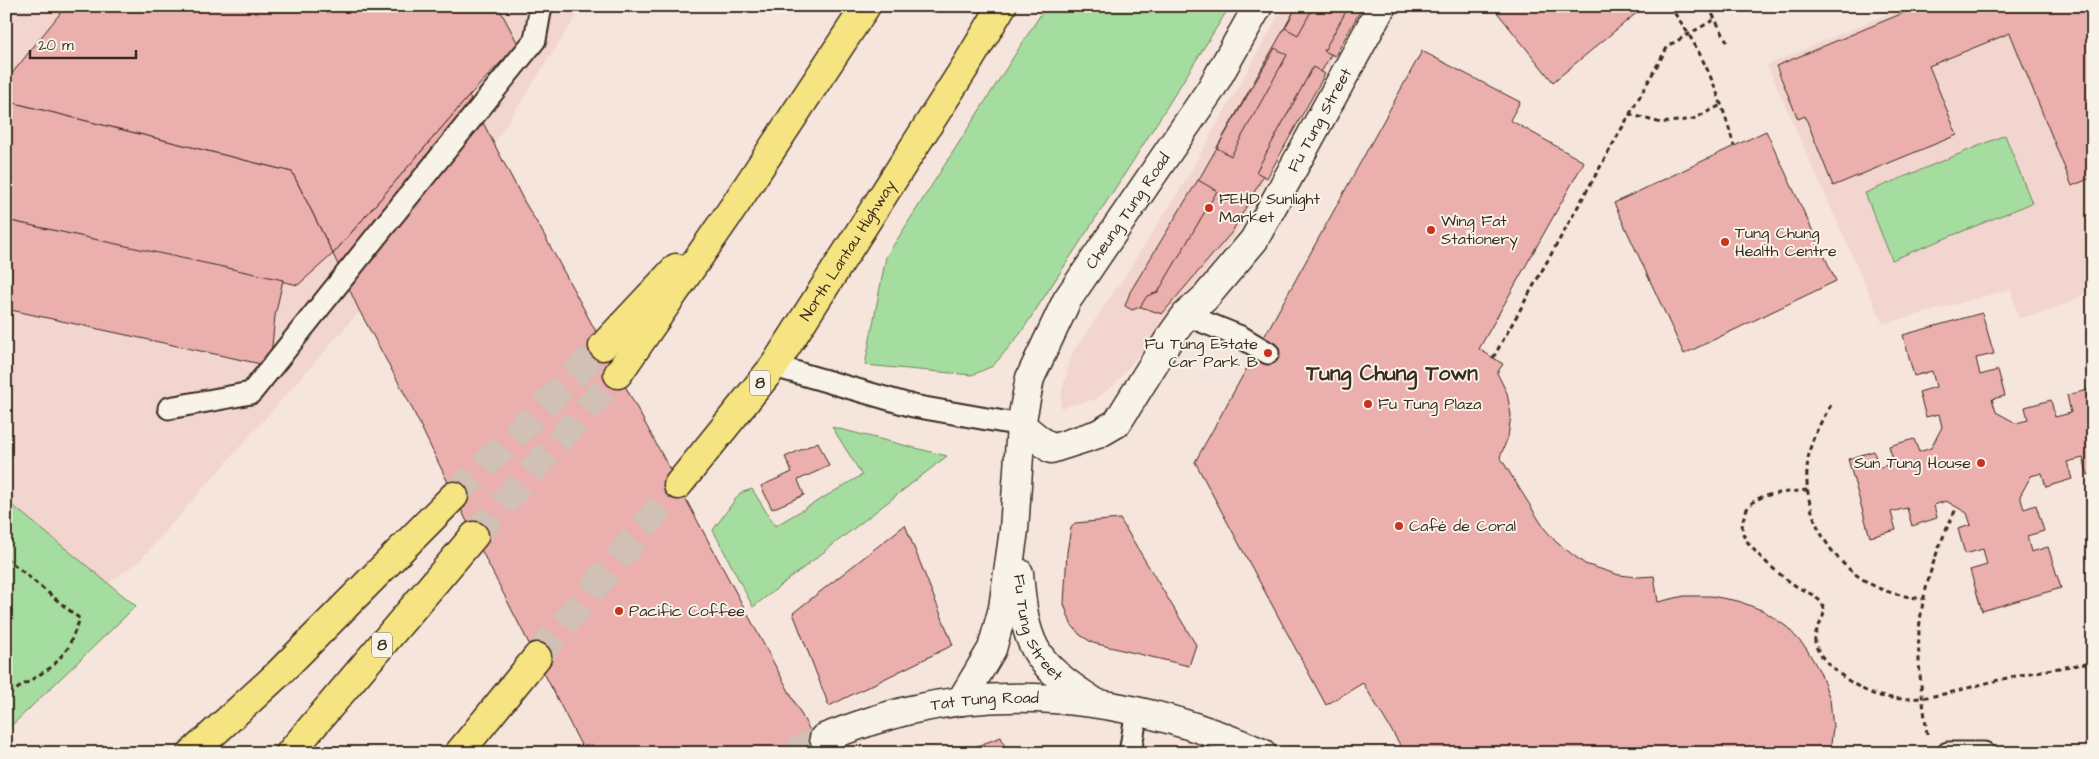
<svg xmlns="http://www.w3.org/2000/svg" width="2099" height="759" viewBox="0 0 2099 759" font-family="'Architects Daughter',sans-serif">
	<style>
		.built { fill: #f2d5ce }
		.green { fill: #a5dc9f; stroke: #70835e }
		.building { fill: #ebafad; stroke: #3b2a1e }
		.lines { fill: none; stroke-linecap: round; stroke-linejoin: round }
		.secondary-tunnel { stroke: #d0c0b6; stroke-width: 28; stroke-dasharray: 28 14; stroke-linecap: butt }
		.highway-tunnel { stroke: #d0c0b6; stroke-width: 28; stroke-dasharray: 28 14; stroke-linecap: butt }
		.lane-casing { stroke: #3b2a1e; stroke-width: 25 }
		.street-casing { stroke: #3b2a1e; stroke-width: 31 }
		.secondary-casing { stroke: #3b2a1e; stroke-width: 31 }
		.highway-casing { stroke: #3b2a1e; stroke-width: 31 }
		.path { stroke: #3b2a1e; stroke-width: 3; stroke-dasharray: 5 4; stroke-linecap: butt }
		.lane { stroke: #f7f3e8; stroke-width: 21 }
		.street { stroke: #f7f3e8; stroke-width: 28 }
		.secondary { stroke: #f7f3e8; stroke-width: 28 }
		.highway { stroke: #f6e381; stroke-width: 28 }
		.path-bridge { stroke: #3b2a1e; stroke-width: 3; stroke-dasharray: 5 4; stroke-linecap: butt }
		.poi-dot { fill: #c8321e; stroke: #f7f3e8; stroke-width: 2 }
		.labels { text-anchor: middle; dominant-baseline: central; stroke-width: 4; stroke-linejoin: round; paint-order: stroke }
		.shield { fill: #f7f3e8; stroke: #73665b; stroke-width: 1 }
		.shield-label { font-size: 15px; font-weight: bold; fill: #3b2a1e }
		.street-label { font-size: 16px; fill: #3b2a1e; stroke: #f7f3e8 }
		.poi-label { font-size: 16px; fill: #3b2a1e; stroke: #f7f3e8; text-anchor: start }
		.district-label { font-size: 21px; font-weight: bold; fill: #3b2a1e; stroke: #f7f3e8 }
	</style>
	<rect width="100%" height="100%" fill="#f5e5dc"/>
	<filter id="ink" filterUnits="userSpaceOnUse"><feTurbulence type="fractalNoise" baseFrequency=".02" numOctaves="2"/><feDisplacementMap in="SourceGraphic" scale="10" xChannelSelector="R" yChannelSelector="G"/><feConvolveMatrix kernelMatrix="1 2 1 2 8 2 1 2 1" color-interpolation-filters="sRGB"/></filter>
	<g filter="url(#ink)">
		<g class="built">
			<polygon points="6,6 583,6 494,143 542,231 474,536 408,400 360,311 140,560 108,584 6,500"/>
			<polygon points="1284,6 1363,6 1236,234 1114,385 1096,399 1061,408 1061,395 1072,353 1121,282 1184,183"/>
			<polygon points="1907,6 2093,6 2093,288 2070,302 2045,312 2018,318 2011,289 1883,324 1767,65"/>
		</g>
		<g class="green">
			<polygon points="1046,6 1230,6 1133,161 1020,334 993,366 972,375 865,365 886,257"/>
			<polygon points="2005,135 2032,203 1892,260 1865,193"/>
			<polygon points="832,427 947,456 753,607 713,530 740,493 752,489 775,526 862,475"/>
			<polygon points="6,500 136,606 6,731"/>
		</g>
		<g class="building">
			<polygon points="66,6 498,6 518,44 469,96 333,254 292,172 6,101 6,81"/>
			<polygon points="1297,6 1358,6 1232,232 1162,314 1129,303"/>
			<polygon points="1297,6 1314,6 1298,35 1285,28"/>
			<polygon points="1349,6 1363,6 1335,56 1324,51"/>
			<polygon points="1492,6 1645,6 1553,82"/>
			<polygon points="1920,6 2093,6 2093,177 2072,186 2010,33 1929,66 1957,135 1833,186 1805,116 1798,119 1776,66"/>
			<polygon points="1275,48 1287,55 1231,156 1217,148"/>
			<polygon points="1422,51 1520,102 1510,120 1584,162 1479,349 1503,364 1497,373 1507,393 1511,415 1508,437 1500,457 1544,528 1556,542 1585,564 1619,575 1638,577 1654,576 1658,602 1684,596 1711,596 1738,601 1764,611 1787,627 1806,648 1820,672 1830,699 1833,727 1830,753 1405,753 1363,683 1326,705 1195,462"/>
			<polygon points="1313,67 1325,74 1267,178 1256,172"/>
			<polygon points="469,96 525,203 542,231 822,753 585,753 474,536 408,400 359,310 333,254"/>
			<polygon points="6,101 292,172 333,254 298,285 6,220"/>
			<polygon points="1766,131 1836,281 1684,354 1614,203"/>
			<polygon points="1198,180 1217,191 1158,292 1147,296 1140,307 1132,310 1125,306 1130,292"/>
			<polygon points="6,220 283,280 275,316 270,366 6,309"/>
			<polygon points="1982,313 1994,354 1976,358 1980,375 1998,370 2005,396 1992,399 1996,412 2016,423 2028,420 2025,407 2051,400 2055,417 2071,413 2067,395 2092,389 2093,473 2088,475 2083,458 2067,462 2072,479 2046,487 2042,473 2031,476 2020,496 2024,509 2036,505 2044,531 2027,536 2031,552 2048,547 2061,588 1982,611 1970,570 1987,565 1983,549 1965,554 1958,529 1971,525 1967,513 1946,501 1934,505 1937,518 1912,526 1907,508 1891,512 1896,530 1870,537 1848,459 1874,451 1878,468 1894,463 1889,446 1914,439 1919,452 1931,448 1942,427 1939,414 1926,417 1919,392 1936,387 1932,371 1914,376 1903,335"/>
			<polygon points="818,442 829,466 798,480 804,495 772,509 761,486 792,472 785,457"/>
			<polygon points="1120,519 1196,645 1189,666 1093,643 1080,635 1071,624 1064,604 1067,552 1071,528 1075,523"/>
			<polygon points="905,525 953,645 829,706 793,613"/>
			<polygon points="1001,737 1008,753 958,753"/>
		</g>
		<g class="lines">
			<polyline class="secondary-tunnel" points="793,753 824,738"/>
			<g class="highway-tunnel">
				<polyline points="454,496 603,346"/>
				<polyline points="474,536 618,374"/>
				<polyline points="537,657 678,485"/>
			</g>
			<defs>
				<g id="lane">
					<polyline points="1186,315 1241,337 1268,353"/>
					<polyline points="774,366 913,406 1021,425"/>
					<polyline points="169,408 251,393 390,219 535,40 541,6"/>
					<polyline points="1130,753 1137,710"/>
					<polyline points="1948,753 1984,753"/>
				</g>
				<g id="street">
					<path id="s1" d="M1021 425 1051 449 1098 434 1117 423 1171 336 1186 315 1205 298 1254 240 1382 6"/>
				</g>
				<g id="secondary">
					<path id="s2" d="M1019 573C1025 644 1032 662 1093 701"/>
					<path id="s3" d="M961 701 992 649 1003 608 1014 530 1021 425 1030 378 1067 300 1211 89 1258 6"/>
					<path id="s4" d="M824 738C852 727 881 717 910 710 1029 682 1152 704 1262 753"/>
				</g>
				<g id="highway">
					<polyline points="603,346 676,268"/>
					<polyline points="618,374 735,205 866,6"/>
					<path id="s5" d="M678 485 774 366 967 64 1002 6"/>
					<polyline points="192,753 276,676 454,496"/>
					<polyline points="290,753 474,536"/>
					<polyline points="459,753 537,657"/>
				</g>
			</defs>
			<use href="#lane" class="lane-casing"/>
			<use href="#street" class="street-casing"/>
			<use href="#secondary" class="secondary-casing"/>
			<use href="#highway" class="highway-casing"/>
			<g class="path">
				<polyline points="1708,6 1729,45"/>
				<polyline points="1629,114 1661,123 1693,119 1723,104"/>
				<polyline points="1493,358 1668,46 1715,19"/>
				<path d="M1831 405C1821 422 1810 440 1808 460 1801 509 1826 559 1869 583 1885 593 1904 596 1923 599"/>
				<path d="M1807 490C1793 492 1776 492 1762 497 1755 500 1749 504 1746 511 1743 519 1741 526 1743 533 1746 547 1781 576 1793 584 1801 590 1812 593 1819 600 1833 613 1813 627 1815 642 1818 662 1855 687 1873 694 1915 708 1962 688 2003 679 2032 672 2063 667 2093 663"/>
				<polyline points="6,558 80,619 68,648 53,666 6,696"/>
				<path d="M1927 734C1923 700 1917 665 1919 631 1923 586 1937 547 1957 507"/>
			</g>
			<use href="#lane" class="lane"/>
			<use href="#street" class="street"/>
			<use href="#secondary" class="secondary"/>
			<use href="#highway" class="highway"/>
			<path class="path-bridge" d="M1669 6C1702 48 1720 95 1734 146"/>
		</g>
	</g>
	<g class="poi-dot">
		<circle cx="1209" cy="208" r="5"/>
		<circle cx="1431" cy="230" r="5"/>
		<circle cx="1725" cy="242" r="5"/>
		<circle cx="1268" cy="353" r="5"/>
		<circle cx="1368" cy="404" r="5"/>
		<circle cx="1981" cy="463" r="5"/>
		<circle cx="1399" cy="526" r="5"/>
		<circle cx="619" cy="611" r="5"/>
	</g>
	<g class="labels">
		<g class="shield">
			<rect x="750" y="370.5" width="20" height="25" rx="4"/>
			<rect x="372" y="632.5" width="20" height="25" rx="4"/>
		</g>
		<g class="shield-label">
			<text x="760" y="383">8</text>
			<text x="382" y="645">8</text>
		</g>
		<g class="street-label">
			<text stroke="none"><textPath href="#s1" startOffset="476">Fu Tung Street</textPath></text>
			<text stroke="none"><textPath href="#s3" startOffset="529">Cheung Tung Road</textPath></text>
			<text stroke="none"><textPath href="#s5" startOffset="290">North Lantau Highway</textPath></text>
			<text stroke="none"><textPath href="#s2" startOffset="59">Fu Tung Street</textPath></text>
			<text stroke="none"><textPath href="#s4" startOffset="166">Tat Tung Road</textPath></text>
		</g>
		<g class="poi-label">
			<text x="1219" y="199">FEHD Sunlight<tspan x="1219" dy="18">Market</tspan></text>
			<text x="1441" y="221">Wing Fat<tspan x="1441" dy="18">Stationery</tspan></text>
			<text x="1735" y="233">Tung Chung<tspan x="1735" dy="18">Health Centre</tspan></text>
			<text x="1258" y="344" text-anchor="end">Fu Tung Estate<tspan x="1258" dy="18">Car Park B</tspan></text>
			<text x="1378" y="404">Fu Tung Plaza</text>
			<text x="1971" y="463" text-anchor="end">Sun Tung House</text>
			<text x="1409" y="526">Café de Coral</text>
			<text x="629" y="611">Pacific Coffee</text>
		</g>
		<g class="district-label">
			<text x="1392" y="373">Tung Chung Town</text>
		</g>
	</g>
	<rect width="2099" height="759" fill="none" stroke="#f7f3e8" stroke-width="25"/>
	<rect x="12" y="12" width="2074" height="734" fill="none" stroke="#3b2a1e" stroke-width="2" filter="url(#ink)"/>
	<path d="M30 50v8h106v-8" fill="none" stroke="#3b2a1e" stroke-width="2.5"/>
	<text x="38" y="50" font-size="15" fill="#3b2a1e" stroke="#f7f3e8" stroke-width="4" paint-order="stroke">20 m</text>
</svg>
